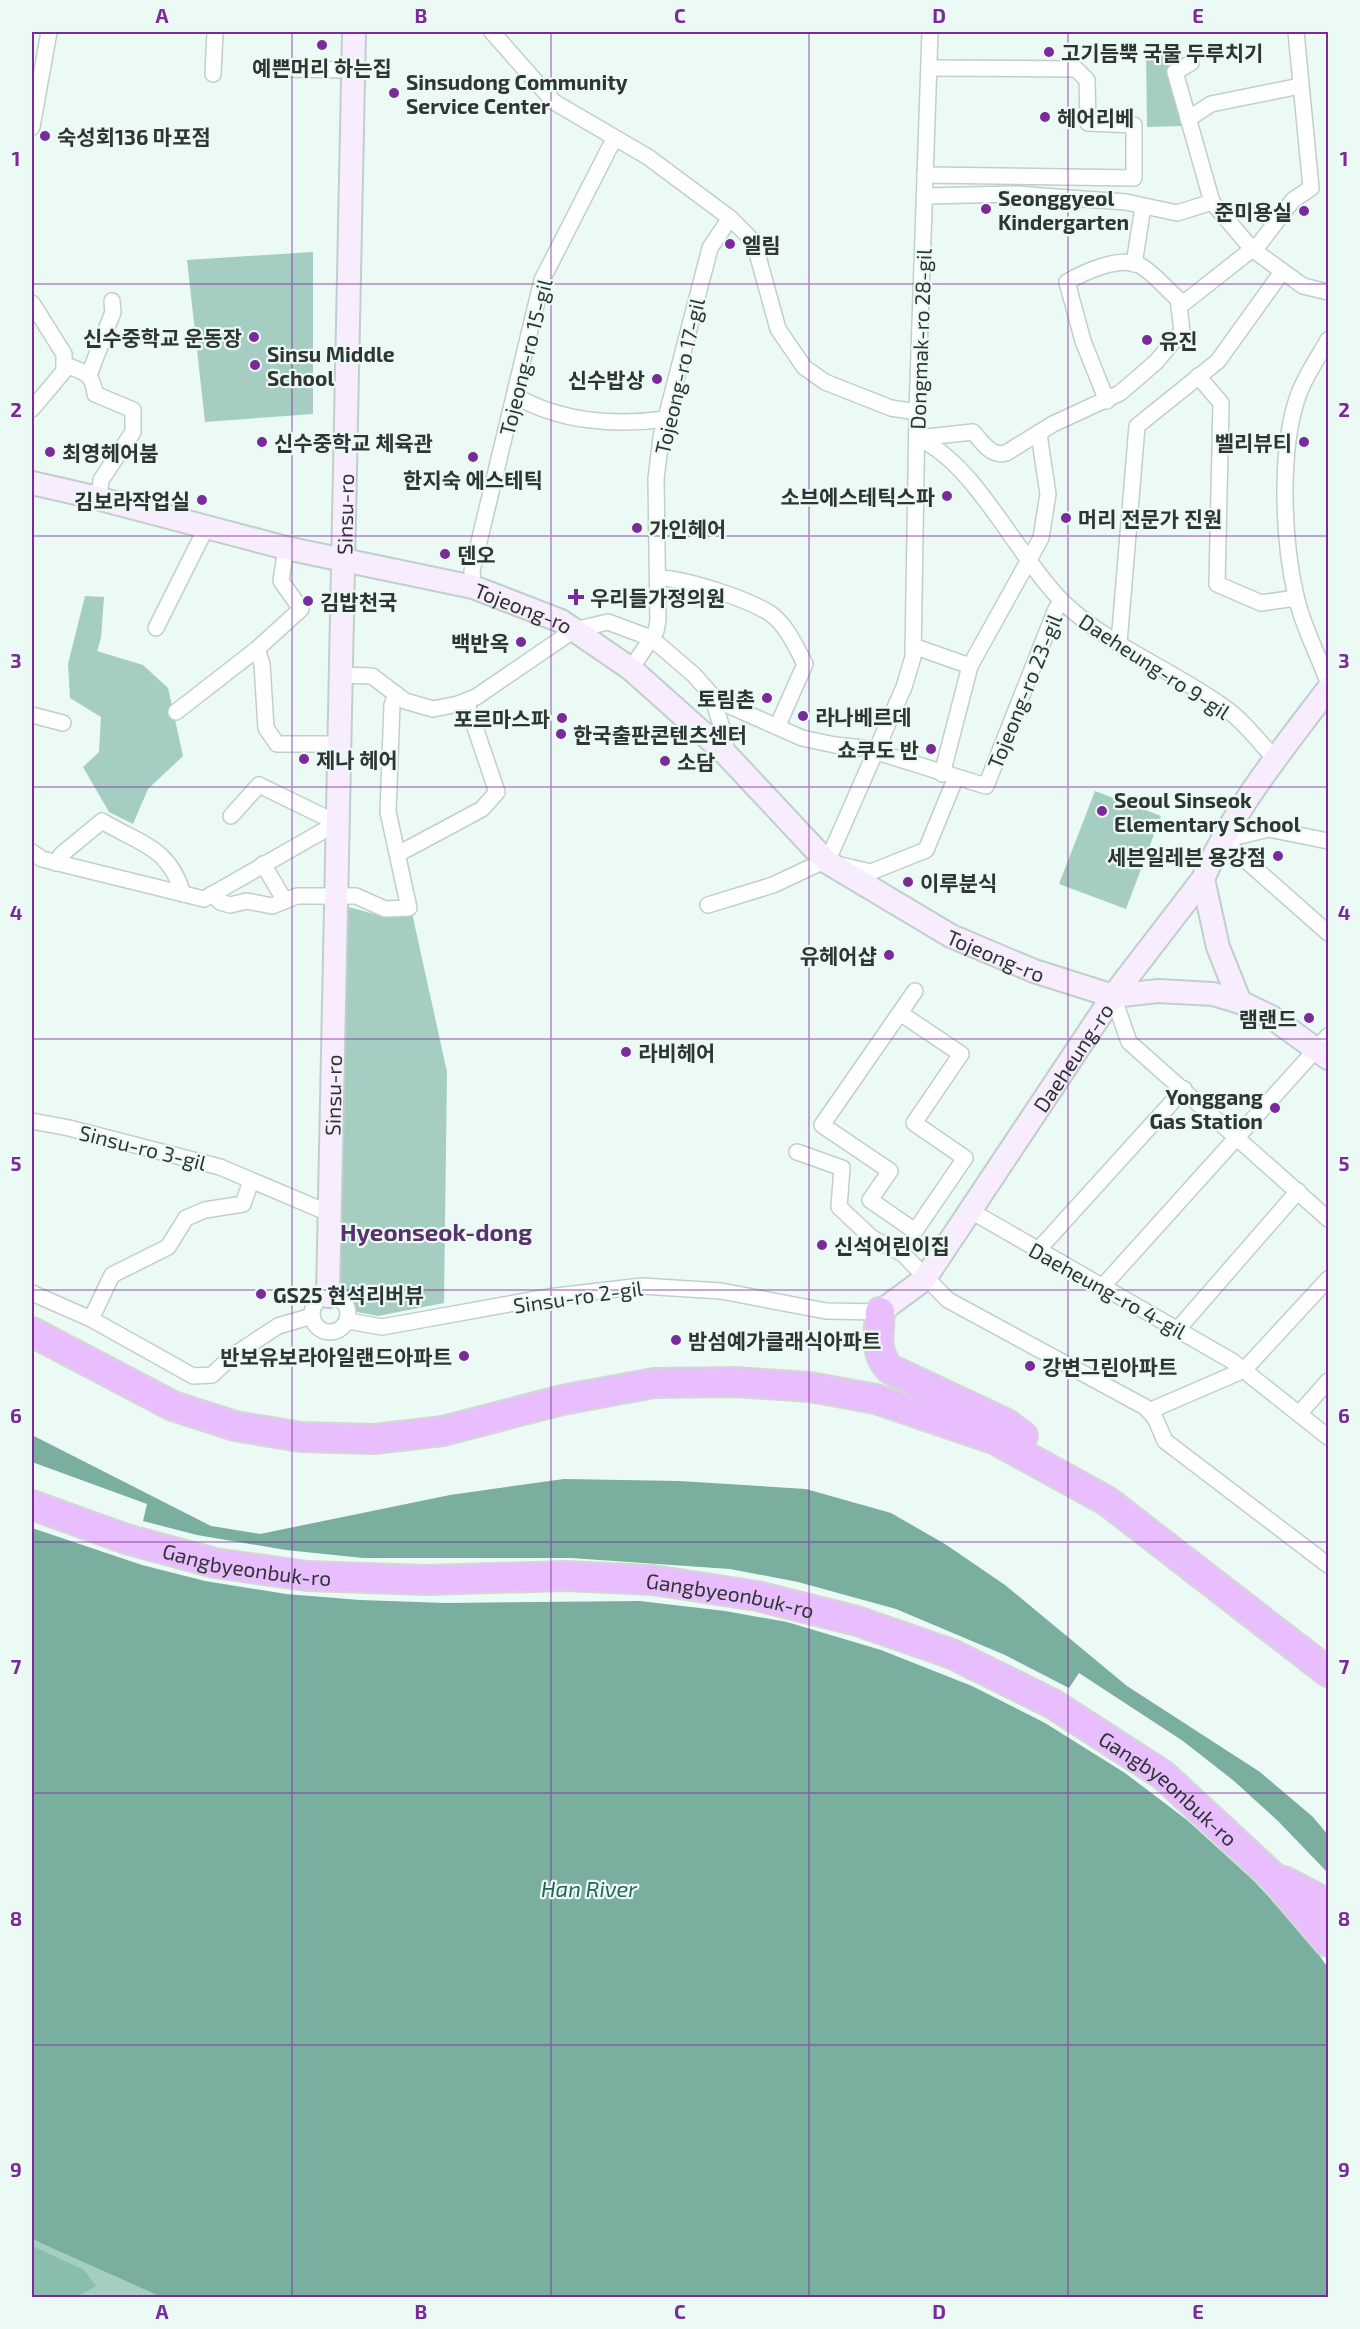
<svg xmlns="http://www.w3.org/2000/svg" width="1360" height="2329" viewBox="0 0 1360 2329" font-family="'Exo 2','Noto Sans KR',sans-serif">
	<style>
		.green { fill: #a5cdc1 }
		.forest { fill: #89bdae }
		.water { fill: #7aae9f }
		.pier { fill: #ecfaf6 }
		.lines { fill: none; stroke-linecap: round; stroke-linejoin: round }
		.street-casing { stroke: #c1cfca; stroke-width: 18 }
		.secondary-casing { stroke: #c1cfca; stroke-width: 26 }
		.highway-casing { stroke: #d5d7d6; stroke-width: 32 }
		.street { stroke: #fff; stroke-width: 15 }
		.secondary { stroke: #f8ecff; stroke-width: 22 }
		.highway { stroke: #e8befe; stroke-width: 28 }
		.grid { fill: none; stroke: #7a2a9a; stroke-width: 1.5; stroke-opacity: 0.55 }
		.poi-dot { fill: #7a2a9a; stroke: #ecfaf6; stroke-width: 2 }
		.labels { text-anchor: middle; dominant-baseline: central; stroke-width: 4.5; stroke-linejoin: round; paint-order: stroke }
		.poi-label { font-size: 21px; font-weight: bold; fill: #2f3533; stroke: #ecfaf6; text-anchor: start }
		.street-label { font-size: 21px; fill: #2f3533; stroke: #ecfaf6 }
		.water-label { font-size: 22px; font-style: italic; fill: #226455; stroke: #ecfaf6 }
		.quarter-label { font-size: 24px; font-weight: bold; fill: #583269; stroke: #ecfaf6 }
		.neatline { fill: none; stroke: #7a2a9a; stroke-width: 2 }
		.grid-label { font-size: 20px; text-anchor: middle; font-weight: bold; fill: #7a2a9a }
	</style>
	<rect width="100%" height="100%" fill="#ecfaf6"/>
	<g class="green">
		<polygon points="1146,47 1180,60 1168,72 1182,126 1147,127"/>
		<polygon points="313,252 313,414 205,422 187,260"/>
		<polygon points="85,596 104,597 101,638 97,651 143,665 168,688 183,756 148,789 133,824 109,812 83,767 99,752 101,717 70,698 68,664"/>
		<polygon points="1095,791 1161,816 1126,909 1059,884"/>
		<polygon points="345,906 374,914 412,913 447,1072 444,1303 378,1316 336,1308"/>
		<polygon points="32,2239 153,2290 164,2297 32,2297"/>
	</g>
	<polygon class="forest" points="32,2246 84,2270 96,2286 77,2297 32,2297"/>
	<polygon class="water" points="32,1435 211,1526 260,1534 450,1495 564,1479 679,1481 806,1489 891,1513 945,1544 1005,1585 1127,1686 1260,1772 1313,1817 1328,1835 1328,2297 164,2298 32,2239"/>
	<polygon class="pier" points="32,1462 147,1504 143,1521 197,1535 286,1550 363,1558 571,1558 730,1569 798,1582 896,1609 1005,1655 1069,1688 1079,1673 1183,1741 1234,1781 1278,1821 1328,1873 1328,1968 1309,1940 1253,1880 1187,1820 1125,1773 1045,1723 972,1686 881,1650 787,1622 725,1611 640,1601 446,1603 360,1600 286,1594 205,1581 142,1565 32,1528"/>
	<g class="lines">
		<defs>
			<g id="street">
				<polyline points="492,32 554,102 648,157 730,218 754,242 778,329 804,367 825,382 891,408 917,412"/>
				<polyline points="930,32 917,412 913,657 904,687 827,862 871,872 926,850 956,777"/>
				<polyline points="1191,63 1175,72 1212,202 1252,249 1303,286 1328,292"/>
				<polyline points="284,69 354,70"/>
				<polyline points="213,74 215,32"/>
				<polyline points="1188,119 1211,104 1300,86"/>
				<polyline points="32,127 49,32"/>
				<polyline points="925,175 1134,178 1134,125 1088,123 1087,80 1076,69 929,68"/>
				<polyline points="925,196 1017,194 1069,198 1126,202 1177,213 1212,202"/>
				<polyline points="1134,264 1143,207"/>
				<polyline points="32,303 64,354 64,371 32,409"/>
				<polyline points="1180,306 1260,243 1293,200 1311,188 1296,32"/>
				<path d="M1328 340C1318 358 1305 376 1298 396 1279 450 1283 541 1296 596 1302 625 1318 654 1328 682"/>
				<path d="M64 364C84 373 92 371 95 394L133 410V432L101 480 99 498"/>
				<polyline points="89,375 113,312 112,301"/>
				<polyline points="1198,376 1221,403 1217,584 1261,603 1296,598"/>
				<path d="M516 396C560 422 616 426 666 419"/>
				<path d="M917 438 973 432C983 443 991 457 1006 453L1053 424 1120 393 1156 362 1182 331 1178 299C1166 289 1152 271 1139 265 1119 256 1084 272 1067 282L1083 341 1107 401"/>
				<path d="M920 439C978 467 1017 557 1064 603 1110 647 1173 670 1225 708 1244 721 1260 743 1276 760"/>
				<path d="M660 578C687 579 748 599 771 614 787 626 796 647 805 664L778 725"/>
				<polyline points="473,587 472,571 542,280 614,139"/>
				<polyline points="156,628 206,528"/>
				<polyline points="1119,643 1137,426 1218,361 1282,272"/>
				<polyline points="913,646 970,666"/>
				<polyline points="257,649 262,664 266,728 277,744 339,744"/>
				<polyline points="631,669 656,631 658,620 656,479 661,437 710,248 730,218"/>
				<polyline points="341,675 372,676 405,701 433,709 458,704 476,697 574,630 608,622 651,638 694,675 710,693 714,703 721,702 802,738 835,745 864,748 986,786 1056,609 1062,601"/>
				<polyline points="714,703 726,740 724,752"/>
				<polyline points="176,712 257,649 301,609 281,581 286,548"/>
				<polyline points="32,715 63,723"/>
				<polyline points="942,774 970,666 1041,538 1048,494 1039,434"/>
				<polyline points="231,816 259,785 337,823"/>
				<polyline points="1223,840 1328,933"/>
				<polyline points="1223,840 1269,829 1328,841"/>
				<polyline points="32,852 42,859 204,899 337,823"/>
				<polyline points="398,854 482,809 497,792 466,701"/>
				<path d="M56 863 62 854 102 821C139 844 169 846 183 894"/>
				<polyline points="263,864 285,901"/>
				<polyline points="212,894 220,902 230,905 247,901 272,906 297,896 356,896 385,909 409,908 388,812 392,705 396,694"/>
				<polyline points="708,905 773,885 826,860"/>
				<polyline points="1113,996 1129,1042 1328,1219"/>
				<polyline points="900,1013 961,1054 914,1123 965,1158 915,1231 870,1200 890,1171 822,1125 915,991"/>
				<polyline points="32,1121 69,1128 220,1167 331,1214"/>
				<polyline points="797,1152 842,1168 839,1207 872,1238 903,1254 948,1300 1145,1407 1155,1418 1165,1441 1328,1565"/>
				<polyline points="971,1211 1232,1361 1328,1437"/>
				<polyline points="1038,1250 1184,1089"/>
				<polyline points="1103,1286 1328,1036"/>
				<polyline points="32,1293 91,1319 193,1376 212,1375 231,1357 278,1326 312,1316"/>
				<circle cx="330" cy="1314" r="18"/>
				<polyline points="91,1319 112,1275 168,1247 186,1218 205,1210 243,1204 251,1181"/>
				<polyline points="348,1321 382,1327 548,1297 642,1286 721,1291 826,1311 880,1312"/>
				<polyline points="1178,1329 1298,1191"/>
				<polyline points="1149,1411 1244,1370 1328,1279"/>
				<polyline points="1299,1414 1328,1381"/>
			</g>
			<g id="secondary">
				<path id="s1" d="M32 483 89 496 286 548 473 587 561 621 631 669 724 752 827 862 951 936 1034 971 1113 996 1158 991 1213 994 1240 1002 1273 1018 1328 1058"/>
				<polyline points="1203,879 1218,947 1240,1002"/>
				<path id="s2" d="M328 1296 354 32"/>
				<path id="s3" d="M880 1312 922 1281 930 1271 1113 996 1203 879C1233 809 1283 749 1328 689"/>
			</g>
			<g id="highway">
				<path d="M880 1312C879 1333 874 1353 890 1369L1007 1424 1023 1436"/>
				<polyline points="32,1332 173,1406 235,1426 301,1437 374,1439 443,1431 562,1400 654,1383 735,1382 810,1387 876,1399 994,1439 1107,1501 1328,1672"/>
				<path id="s4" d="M32 1505 126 1539 215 1563 307 1576 426 1580 566 1576 653 1580 757 1596 857 1621 952 1654 1053 1704 1163 1775 1271 1875 1328 1942"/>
				<polyline points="1284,1881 1328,1904"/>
			</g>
		</defs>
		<use href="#street" class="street-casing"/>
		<use href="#secondary" class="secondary-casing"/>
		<use href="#highway" class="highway-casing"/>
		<use href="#street" class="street"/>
		<use href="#secondary" class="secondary"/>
		<use href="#highway" class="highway"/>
	</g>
	<path class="grid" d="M292 32V2298M551 32V2298M809 32V2298M1068 32V2298M32 284H1328M32 536H1328M32 787H1328M32 1039H1328M32 1290H1328M32 1542H1328M32 1793H1328M32 2045H1328"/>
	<g class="poi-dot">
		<circle cx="322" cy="45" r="6"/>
		<circle cx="1049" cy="52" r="6"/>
		<circle cx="394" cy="93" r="6"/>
		<circle cx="1045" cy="117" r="6"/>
		<circle cx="45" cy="136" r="6"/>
		<circle cx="986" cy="209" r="6"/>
		<circle cx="1304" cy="211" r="6"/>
		<circle cx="730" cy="244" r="6"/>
		<circle cx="254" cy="337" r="6"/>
		<circle cx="1147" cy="340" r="6"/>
		<circle cx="255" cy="365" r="6"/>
		<circle cx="657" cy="379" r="6"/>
		<circle cx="262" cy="442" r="6"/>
		<circle cx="1304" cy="442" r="6"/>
		<circle cx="50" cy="452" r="6"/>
		<circle cx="473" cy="457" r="6"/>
		<circle cx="947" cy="496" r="6"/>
		<circle cx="202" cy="500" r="6"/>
		<circle cx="1066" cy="518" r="6"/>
		<circle cx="637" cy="528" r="6"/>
		<circle cx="445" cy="554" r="6"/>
		<path d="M573 588h6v6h6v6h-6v6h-6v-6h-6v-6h6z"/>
		<circle cx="308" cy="601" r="6"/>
		<circle cx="521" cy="642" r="6"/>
		<circle cx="767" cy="698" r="6"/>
		<circle cx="803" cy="716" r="6"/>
		<circle cx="562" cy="718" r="6"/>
		<circle cx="561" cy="734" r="6"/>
		<circle cx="931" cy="749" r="6"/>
		<circle cx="304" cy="759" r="6"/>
		<circle cx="665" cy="761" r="6"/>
		<circle cx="1102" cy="811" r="6"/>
		<circle cx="1278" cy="856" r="6"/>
		<circle cx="908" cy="882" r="6"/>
		<circle cx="889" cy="955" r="6"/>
		<circle cx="1309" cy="1018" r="6"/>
		<circle cx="626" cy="1052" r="6"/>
		<circle cx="1275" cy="1108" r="6"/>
		<circle cx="822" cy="1245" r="6"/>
		<circle cx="261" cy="1294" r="6"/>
		<circle cx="676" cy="1340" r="6"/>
		<circle cx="464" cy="1356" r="6"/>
		<circle cx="1030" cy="1366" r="6"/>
	</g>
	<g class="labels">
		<g class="poi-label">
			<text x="1061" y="52">고기듬뿍 국물 두루치기</text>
			<text x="322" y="67" text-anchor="middle">예쁜머리 하는집</text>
			<text x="406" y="81">Sinsudong Community<tspan x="406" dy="24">Service Center</tspan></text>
			<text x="1057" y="117">헤어리베</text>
			<text x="57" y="136">숙성회136 마포점</text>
			<text x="998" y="197">Seonggyeol<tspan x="998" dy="24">Kindergarten</tspan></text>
			<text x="1292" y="211" text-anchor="end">준미용실</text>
			<text x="742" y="244">엘림</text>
			<text x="242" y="337" text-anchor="end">신수중학교 운동장</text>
			<text x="1159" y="340">유진</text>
			<text x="267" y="353">Sinsu Middle<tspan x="267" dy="24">School</tspan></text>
			<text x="645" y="379" text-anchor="end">신수밥상</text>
			<text x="274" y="442">신수중학교 체육관</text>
			<text x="1292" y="442" text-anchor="end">벨리뷰티</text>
			<text x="62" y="452">최영헤어붐</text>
			<text x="473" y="479" text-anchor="middle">한지숙 에스테틱</text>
			<text x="935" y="496" text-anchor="end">소브에스테틱스파</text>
			<text x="190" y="500" text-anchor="end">김보라작업실</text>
			<text x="1078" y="518">머리 전문가 진원</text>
			<text x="649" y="528">가인헤어</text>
			<text x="457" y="554">덴오</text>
			<text x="590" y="597">우리들가정의원</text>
			<text x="320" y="601">김밥천국</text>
			<text x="509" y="642" text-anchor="end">백반옥</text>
			<text x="755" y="698" text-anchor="end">토림촌</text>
			<text x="815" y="716">라나베르데</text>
			<text x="550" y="718" text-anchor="end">포르마스파</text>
			<text x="573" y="734">한국출판콘텐츠센터</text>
			<text x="919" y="749" text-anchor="end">쇼쿠도 반</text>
			<text x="316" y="759">제나 헤어</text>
			<text x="677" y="761">소담</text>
			<text x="1114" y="799">Seoul Sinseok<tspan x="1114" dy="24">Elementary School</tspan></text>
			<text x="1266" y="856" text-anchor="end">세븐일레븐 용강점</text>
			<text x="920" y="882">이루분식</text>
			<text x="877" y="955" text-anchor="end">유헤어샵</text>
			<text x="1297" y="1018" text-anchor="end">램랜드</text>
			<text x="638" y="1052">라비헤어</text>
			<text x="1263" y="1096" text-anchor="end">Yonggang<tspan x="1263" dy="24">Gas Station</tspan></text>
			<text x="834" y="1245">신석어린이집</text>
			<text x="273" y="1294">GS25 현석리버뷰</text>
			<text x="688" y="1340">밤섬예가클래식아파트</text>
			<text x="452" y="1356" text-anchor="end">반보유보라아일랜드아파트</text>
			<text x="1042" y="1366">강변그린아파트</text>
		</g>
		<g class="street-label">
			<text transform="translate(920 339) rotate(-88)">Dongmak-ro 28-gil</text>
			<text transform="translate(525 357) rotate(-76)">Tojeong-ro 15-gil</text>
			<text transform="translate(679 376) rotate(-77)">Tojeong-ro 17-gil</text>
			<text stroke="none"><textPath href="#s2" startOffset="782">Sinsu-ro</textPath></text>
			<text stroke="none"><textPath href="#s1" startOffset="508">Tojeong-ro</textPath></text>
			<text transform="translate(1155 666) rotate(33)">Daeheung-ro 9-gil</text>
			<text transform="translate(1024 691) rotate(-68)">Tojeong-ro 23-gil</text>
			<text stroke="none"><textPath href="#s1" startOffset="1101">Tojeong-ro</textPath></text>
			<text stroke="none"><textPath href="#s3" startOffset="322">Daeheung-ro</textPath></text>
			<text stroke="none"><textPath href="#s2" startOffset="201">Sinsu-ro</textPath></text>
			<text transform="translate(143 1147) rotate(14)">Sinsu-ro 3-gil</text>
			<text transform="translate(1108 1290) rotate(29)">Daeheung-ro 4-gil</text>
			<text transform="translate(578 1296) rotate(-8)">Sinsu-ro 2-gil</text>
			<text stroke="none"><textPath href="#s4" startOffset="224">Gangbyeonbuk-ro</textPath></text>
			<text stroke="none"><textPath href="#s4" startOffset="710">Gangbyeonbuk-ro</textPath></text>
			<text stroke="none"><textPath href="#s4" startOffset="1196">Gangbyeonbuk-ro</textPath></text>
		</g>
		<g class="water-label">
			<text x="589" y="1888">Han River</text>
		</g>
		<g class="quarter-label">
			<text x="436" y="1231">Hyeonseok-dong</text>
		</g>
	</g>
	<rect width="1360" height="2329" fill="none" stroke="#ecfaf6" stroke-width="66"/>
	<rect x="33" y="33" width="1294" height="2263" class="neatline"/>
	<g class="grid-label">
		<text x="162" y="23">A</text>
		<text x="421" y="23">B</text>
		<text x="680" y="23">C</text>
		<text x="939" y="23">D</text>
		<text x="1198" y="23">E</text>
		<text x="16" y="166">1</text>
		<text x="1344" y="166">1</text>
		<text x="16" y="417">2</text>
		<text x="1344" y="417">2</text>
		<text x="16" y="668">3</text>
		<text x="1344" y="668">3</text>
		<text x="16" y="920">4</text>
		<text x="1344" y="920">4</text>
		<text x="16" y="1171">5</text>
		<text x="1344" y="1171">5</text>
		<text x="16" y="1423">6</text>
		<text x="1344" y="1423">6</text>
		<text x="16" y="1674">7</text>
		<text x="1344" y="1674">7</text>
		<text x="16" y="1926">8</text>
		<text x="1344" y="1926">8</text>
		<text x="16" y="2177">9</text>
		<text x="1344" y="2177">9</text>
		<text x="162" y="2319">A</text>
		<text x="421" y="2319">B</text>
		<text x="680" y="2319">C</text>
		<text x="939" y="2319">D</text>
		<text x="1198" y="2319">E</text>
	</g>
</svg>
